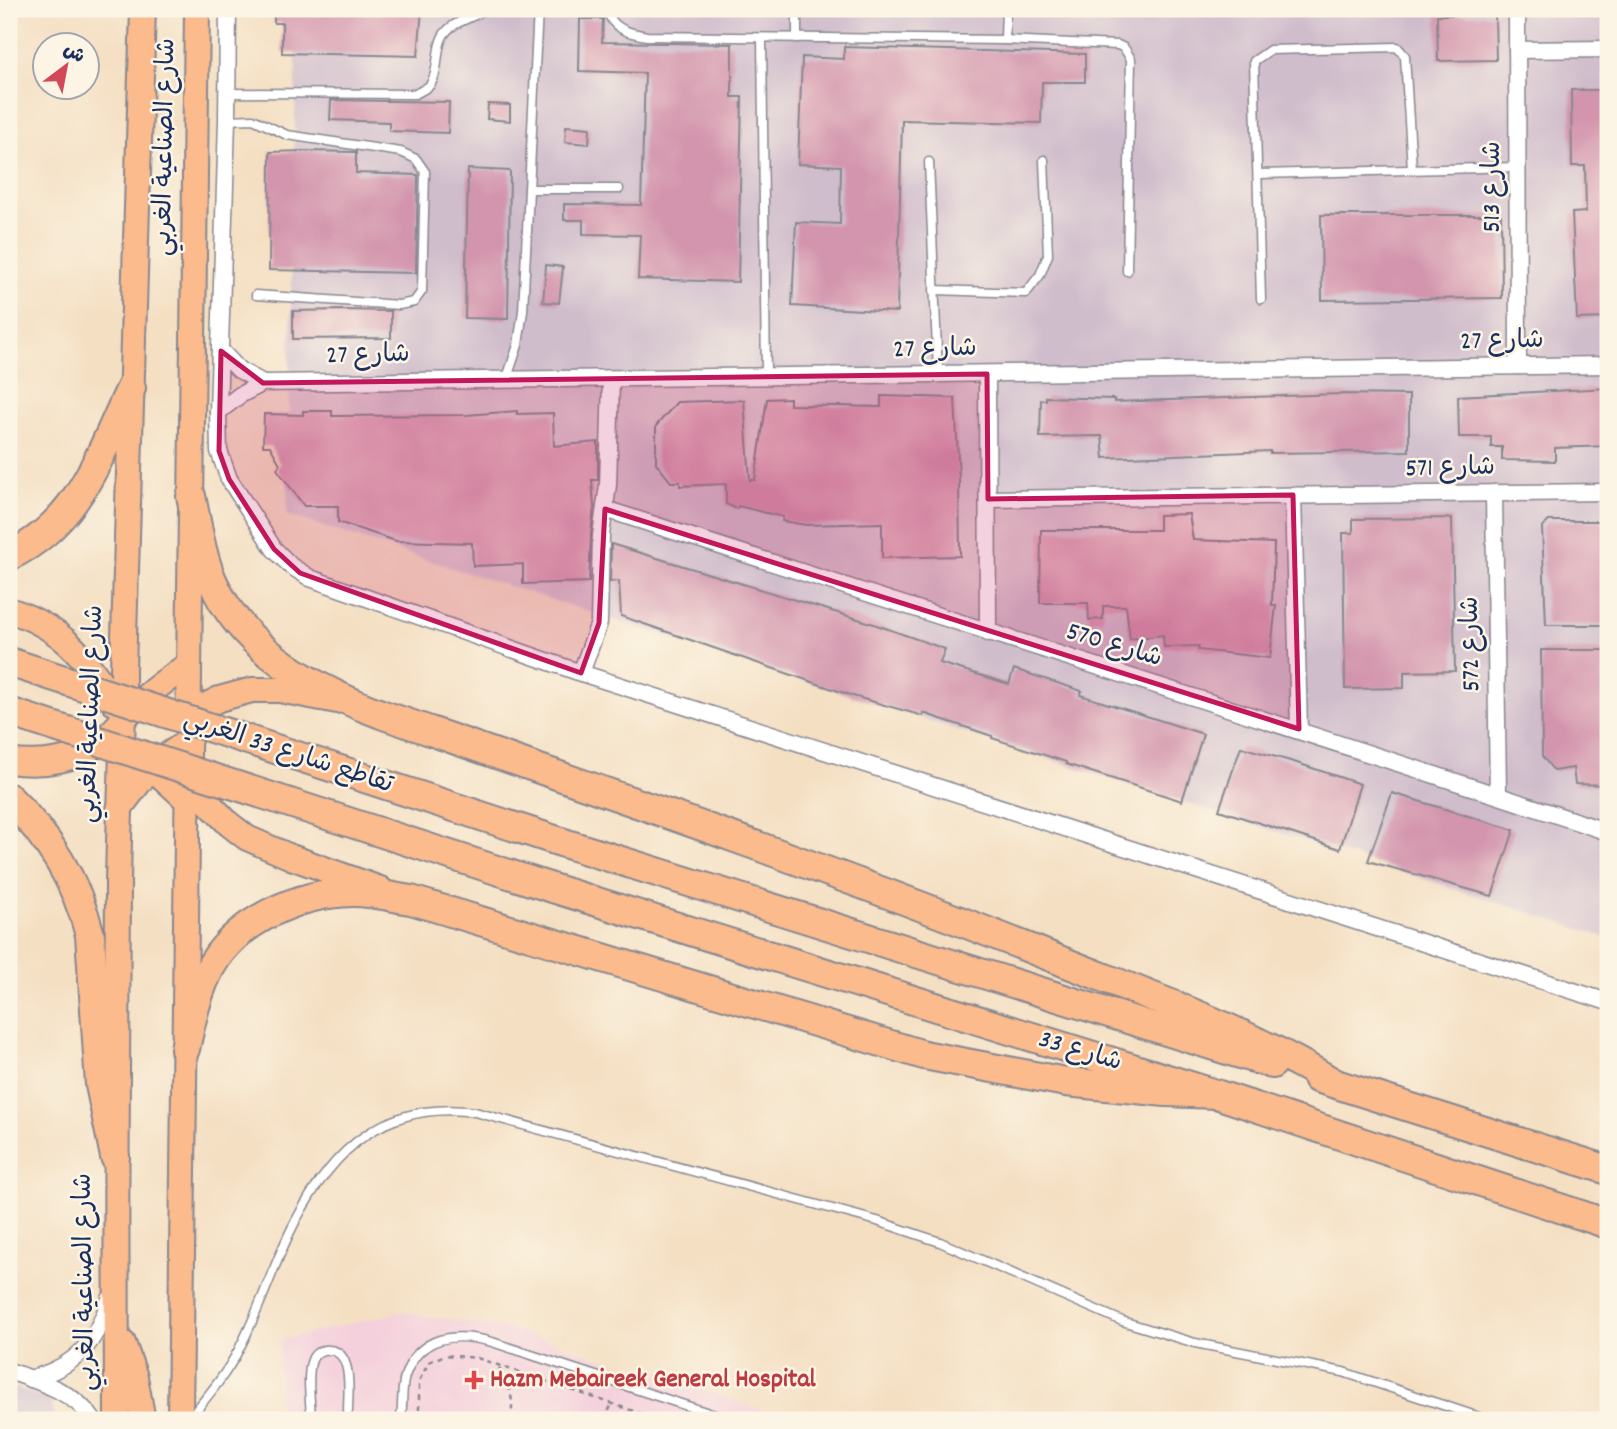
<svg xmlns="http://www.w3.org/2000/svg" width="1617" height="1429" viewBox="0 0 1617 1429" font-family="Dekko,'Playpen Sans Arabic',sans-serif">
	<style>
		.built { fill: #f4cfdc }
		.industrial { fill: #d0bdcc }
		.building { fill: #d395ad }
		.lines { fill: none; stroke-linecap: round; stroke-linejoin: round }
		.lane-casing { stroke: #888790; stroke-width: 11 }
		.street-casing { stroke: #888790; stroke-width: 19 }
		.primary-casing { stroke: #888790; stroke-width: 28 }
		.highway-casing { stroke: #888790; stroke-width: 32 }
		.path { stroke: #888790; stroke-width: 2.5; stroke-dasharray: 5 5; stroke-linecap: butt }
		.lane { stroke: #fff; stroke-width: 8 }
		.street { stroke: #fff; stroke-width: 16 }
		.primary { stroke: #fbbb8d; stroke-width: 24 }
		.highway { stroke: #fbbb8d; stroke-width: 28 }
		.highway-bridge-casing { stroke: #888790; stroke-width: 32; stroke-linecap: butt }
		.highway-bridge { stroke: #fbbb8d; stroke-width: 28 }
		.marked { fill: #c2185b; fill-opacity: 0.2; stroke: #c2185b; stroke-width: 5; stroke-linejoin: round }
		.health-dot { fill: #e0444e; stroke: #fcf5e5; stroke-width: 2.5 }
		.labels { text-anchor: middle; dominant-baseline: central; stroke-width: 5; stroke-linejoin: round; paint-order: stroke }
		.street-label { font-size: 26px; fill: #1b2f5e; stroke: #fcf5e5 }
		.health-label { font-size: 26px; font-weight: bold; fill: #be3a42; stroke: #fcf5e5; text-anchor: start }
	</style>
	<rect width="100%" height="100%" fill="#fcf5e5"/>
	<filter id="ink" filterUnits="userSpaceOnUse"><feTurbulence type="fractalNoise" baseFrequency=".0143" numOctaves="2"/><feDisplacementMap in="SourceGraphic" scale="14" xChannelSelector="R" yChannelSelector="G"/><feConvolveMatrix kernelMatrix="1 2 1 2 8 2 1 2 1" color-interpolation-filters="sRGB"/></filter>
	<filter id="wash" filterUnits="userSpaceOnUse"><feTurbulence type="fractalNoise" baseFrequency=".00686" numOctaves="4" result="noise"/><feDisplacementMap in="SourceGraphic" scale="28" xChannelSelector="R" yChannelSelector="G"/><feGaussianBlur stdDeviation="1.57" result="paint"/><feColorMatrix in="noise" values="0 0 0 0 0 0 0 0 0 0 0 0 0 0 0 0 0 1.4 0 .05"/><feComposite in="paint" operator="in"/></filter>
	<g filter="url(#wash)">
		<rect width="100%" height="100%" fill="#f4dfc2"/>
		<polygon class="built" points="401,1312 511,1329 794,1420 278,1420 280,1340"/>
		<g class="industrial">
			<polygon points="297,9 1608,9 1608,938 287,515"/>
			<polygon points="9,1385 52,1401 54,1420 9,1420"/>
		</g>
		<g id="blocks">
			<g class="building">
				<polygon points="274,9 422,9 418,56 282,53 282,23 274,23"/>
				<polygon points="1437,15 1495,15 1496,60 1438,61"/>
				<polygon points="580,19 603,19 602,42 732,44 732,97 742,97 738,282 638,279 640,235 583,234 583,220 564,220 564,204 641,205 645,73 579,71"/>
				<polygon points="844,47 1085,54 1085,82 1042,82 1041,123 902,120 897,312 792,306 796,222 840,224 841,166 798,164 802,57 844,59"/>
				<polygon points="1571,90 1608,90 1608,318 1577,319 1572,213 1586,212 1585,166 1572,166"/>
				<polygon points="331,100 449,102 448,133 389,131 389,122 330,120"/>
				<polygon points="488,104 510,105 510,121 487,119"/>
				<polygon points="566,126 590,128 589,144 565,142"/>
				<polygon points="304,151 356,152 356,173 418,175 416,273 269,270 270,152"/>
				<polygon points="468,169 510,171 508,319 465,318"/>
				<polygon points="1321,215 1501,215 1502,298 1322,300"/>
				<polygon points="546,265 563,267 559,303 543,302"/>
				<polygon points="342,310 391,311 391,338 293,339 293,311"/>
				<polygon points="1608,388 1608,446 1555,448 1555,461 1502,460 1502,447 1491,447 1491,437 1459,437 1458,396"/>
				<polygon points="1339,394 1409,395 1409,451 1270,453 1270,451 1104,458 1102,436 1040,437 1041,400 1046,400 1046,397 1114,399 1114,402"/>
				<polygon points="881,396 955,398 959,479 960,556 882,558 882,523 806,525 782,521 783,517 738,506 737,509 726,504 726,484 680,486 680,482 671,482 656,463 656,426 677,402 744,400 750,480 755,480 767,399 790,398 790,405 881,407"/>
				<polygon points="303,411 332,411 332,416 466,415 517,411 517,414 553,413 554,446 598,442 598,480 592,480 594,507 591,535 589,582 523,584 523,564 473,566 472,543 396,541 338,522 338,506 304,506 277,469 280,464 270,446 263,446 264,414 303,415"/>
				<polygon points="1189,514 1193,540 1274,543 1272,605 1276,605 1270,658 1198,650 1199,646 1164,647 1163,635 1130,639 1126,606 1103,606 1103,619 1089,620 1088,603 1040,603 1041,530 1159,530 1159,515"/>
				<polygon points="1452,518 1455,671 1404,672 1404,688 1345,689 1343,533 1353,533 1353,519"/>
				<polygon points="1549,521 1608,521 1608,625 1546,625 1542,527"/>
				<polygon points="611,544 871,623 945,649 940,663 1009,684 1014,669 1082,691 1080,695 1203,734 1182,801 1066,764 1066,762 992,738 992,736 923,713 923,716 853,696 621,616 619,581 610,582"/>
				<polygon points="1541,650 1608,650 1608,785 1575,784 1573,768 1554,771 1542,756"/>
				<polygon points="1241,747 1294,762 1360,784 1340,849 1219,810"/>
				<polygon points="1392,793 1514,830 1492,896 1368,861"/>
			</g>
		</g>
	</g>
	<g filter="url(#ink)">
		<use href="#blocks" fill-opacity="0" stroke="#888790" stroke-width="2"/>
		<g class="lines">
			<defs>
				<g id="lane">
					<path d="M607 9C611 29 629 33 647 36L1005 40 1118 45 1124 48 1131 59 1127 271"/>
					<polyline points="762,38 766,377"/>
					<polyline points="797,38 797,9"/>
					<polyline points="1005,40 1006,9"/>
					<path d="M226 93 415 94C419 92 427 88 430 85 440 71 435 50 443 36 452 21 472 19 485 9"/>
					<polyline points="227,120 253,119 287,135 401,152 416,159 425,172 422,291 414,302 399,305 256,295"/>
					<polyline points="929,162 938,374"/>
					<polyline points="1258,174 1517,167"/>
					<polyline points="529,189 619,189"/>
					<polyline points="934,290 1026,293 1040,275 1048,255 1044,160"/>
					<polyline points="1261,299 1254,61 1270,50 1397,47 1405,56 1412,169"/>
					<polyline points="507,378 518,345 523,311 538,9"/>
					<path d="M188 1420C206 1398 225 1376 238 1351 260 1310 273 1265 294 1224 333 1148 386 1100 475 1112L877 1221 940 1242 1122 1321 1195 1343 1343 1372 1488 1420"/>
					<path d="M311 1420C311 1405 306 1374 312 1360 314 1353 322 1349 329 1350 354 1351 348 1394 348 1411"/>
					<path d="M401 1420C403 1406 401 1390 405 1376 419 1335 456 1332 492 1342L730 1420"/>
				</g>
				<g id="street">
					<polyline points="228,9 227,120 218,412 219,451 229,479 274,549 291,566 310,578 581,673 1608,1002"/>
					<polyline points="1517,9 1518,366"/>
					<polyline points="1517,50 1608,49"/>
					<polyline points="221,351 239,370 263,383"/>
					<polyline points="987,374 988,633"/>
					<polyline points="218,412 240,395 263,383 1608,365"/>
					<polyline points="1494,493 1498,795"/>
					<polyline points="1293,495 1299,729"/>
					<polyline points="988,499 1608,492"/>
					<path d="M605 509C939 617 1275 721 1608 832"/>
					<polyline points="581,673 599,623 601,535 608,485 611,379"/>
					<path d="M9 1371C40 1382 74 1391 93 1420"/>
					<path d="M30 1379C77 1366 95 1344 110 1299"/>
				</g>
				<g id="primary">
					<path d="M9 610C62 627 86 657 114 703"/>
					<polyline points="143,753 151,767 187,800"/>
					<path d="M9 761C41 766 77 761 103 740 117 728 128 713 141 701 155 687 173 676 189 664"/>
					<polyline points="191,770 196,790 229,824 247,838 291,857 380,889"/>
					<polyline points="119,809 151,767 188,741 205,706 219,699 252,690 279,690 337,701"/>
					<polyline points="123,1343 135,1377 143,1420"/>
					<path d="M117 1420C116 1241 116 1062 118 883 119 812 124 741 123 670L143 9"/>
					<polyline points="180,1420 197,9"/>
				</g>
				<g id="highway">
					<path d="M191 496C197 524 201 554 212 580 241 649 314 689 381 714 600 790 819 865 1034 950 1135 991 1240 1026 1334 1083"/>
					<path d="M9 556C80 522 99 455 131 388"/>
					<path d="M9 798C49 837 76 880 90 935L100 1085 115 1157"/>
					<polyline points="567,844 1272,1064"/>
					<polyline points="549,887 1216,1094 1608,1224"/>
					<path d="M185 1049C191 1023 196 996 208 972 233 921 299 893 353 892 373 892 392 897 411 900L924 1055 1066 1082 1166 1092 1216 1094"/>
					<polyline points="1317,1078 1608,1170"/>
				</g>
			</defs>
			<use href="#lane" class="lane-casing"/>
			<use href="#street" class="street-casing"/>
			<use href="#primary" class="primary-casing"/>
			<use href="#highway" class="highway-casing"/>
			<g class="path">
				<path d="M499 1368C508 1385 517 1401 509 1420"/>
				<polyline points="419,1420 419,1381 429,1362 445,1355 477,1358 660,1420"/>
				<polyline points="604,1420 612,1404"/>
			</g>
			<use href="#lane" class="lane"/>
			<use href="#street" class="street"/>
			<use href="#primary" class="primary"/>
			<use href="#highway" class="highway"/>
			<defs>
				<g id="highway-bridge">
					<polyline points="9,662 567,844"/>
					<polyline points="9,712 549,887"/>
				</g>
			</defs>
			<use href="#highway-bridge" class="highway-bridge-casing"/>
			<use href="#highway-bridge" class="highway-bridge"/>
		</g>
	</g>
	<path class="marked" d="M221 351 263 383 987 374 988 499 1293 495 1299 729 605 509 599 623 581 673 300 573 274 549 229 479 219 451Z"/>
	<path class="health-dot" d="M470.5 1369.5h7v7h7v7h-7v7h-7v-7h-7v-7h7z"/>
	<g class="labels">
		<g class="street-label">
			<text transform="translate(166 147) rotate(-89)">شارع الصناعية الغربي</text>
			<text transform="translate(1493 187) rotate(-90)">شارع 513</text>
			<text transform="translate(1502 342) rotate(-1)">شارع 27</text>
			<text transform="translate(935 350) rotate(-1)">شارع 27</text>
			<text transform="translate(368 356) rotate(-1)">شارع 27</text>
			<text transform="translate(1450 469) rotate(-1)">شارع 571</text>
			<text transform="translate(1472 644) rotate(-91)">شارع 572</text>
			<text transform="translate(1114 646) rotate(17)">شارع 570</text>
			<text transform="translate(92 714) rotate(-88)">شارع الصناعية الغربي</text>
			<text transform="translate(288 753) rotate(18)">تقاطع شارع 33 الغربي</text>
			<text transform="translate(1080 1052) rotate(17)">شارع 33</text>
			<text transform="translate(86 1282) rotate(-91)">شارع الصناعية الغربي</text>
		</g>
		<g class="health-label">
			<text x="490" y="1380">Hazm Mebaireek General Hospital</text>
		</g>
	</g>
	<rect width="1617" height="1429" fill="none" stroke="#fcf5e5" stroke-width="35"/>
	<g transform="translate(66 66) rotate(32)"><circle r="33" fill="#fcf5e5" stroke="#a2a6af" stroke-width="2"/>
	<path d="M0-5L12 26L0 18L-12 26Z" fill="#d1495b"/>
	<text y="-10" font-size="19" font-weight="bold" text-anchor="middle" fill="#1b2f5e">ش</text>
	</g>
</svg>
